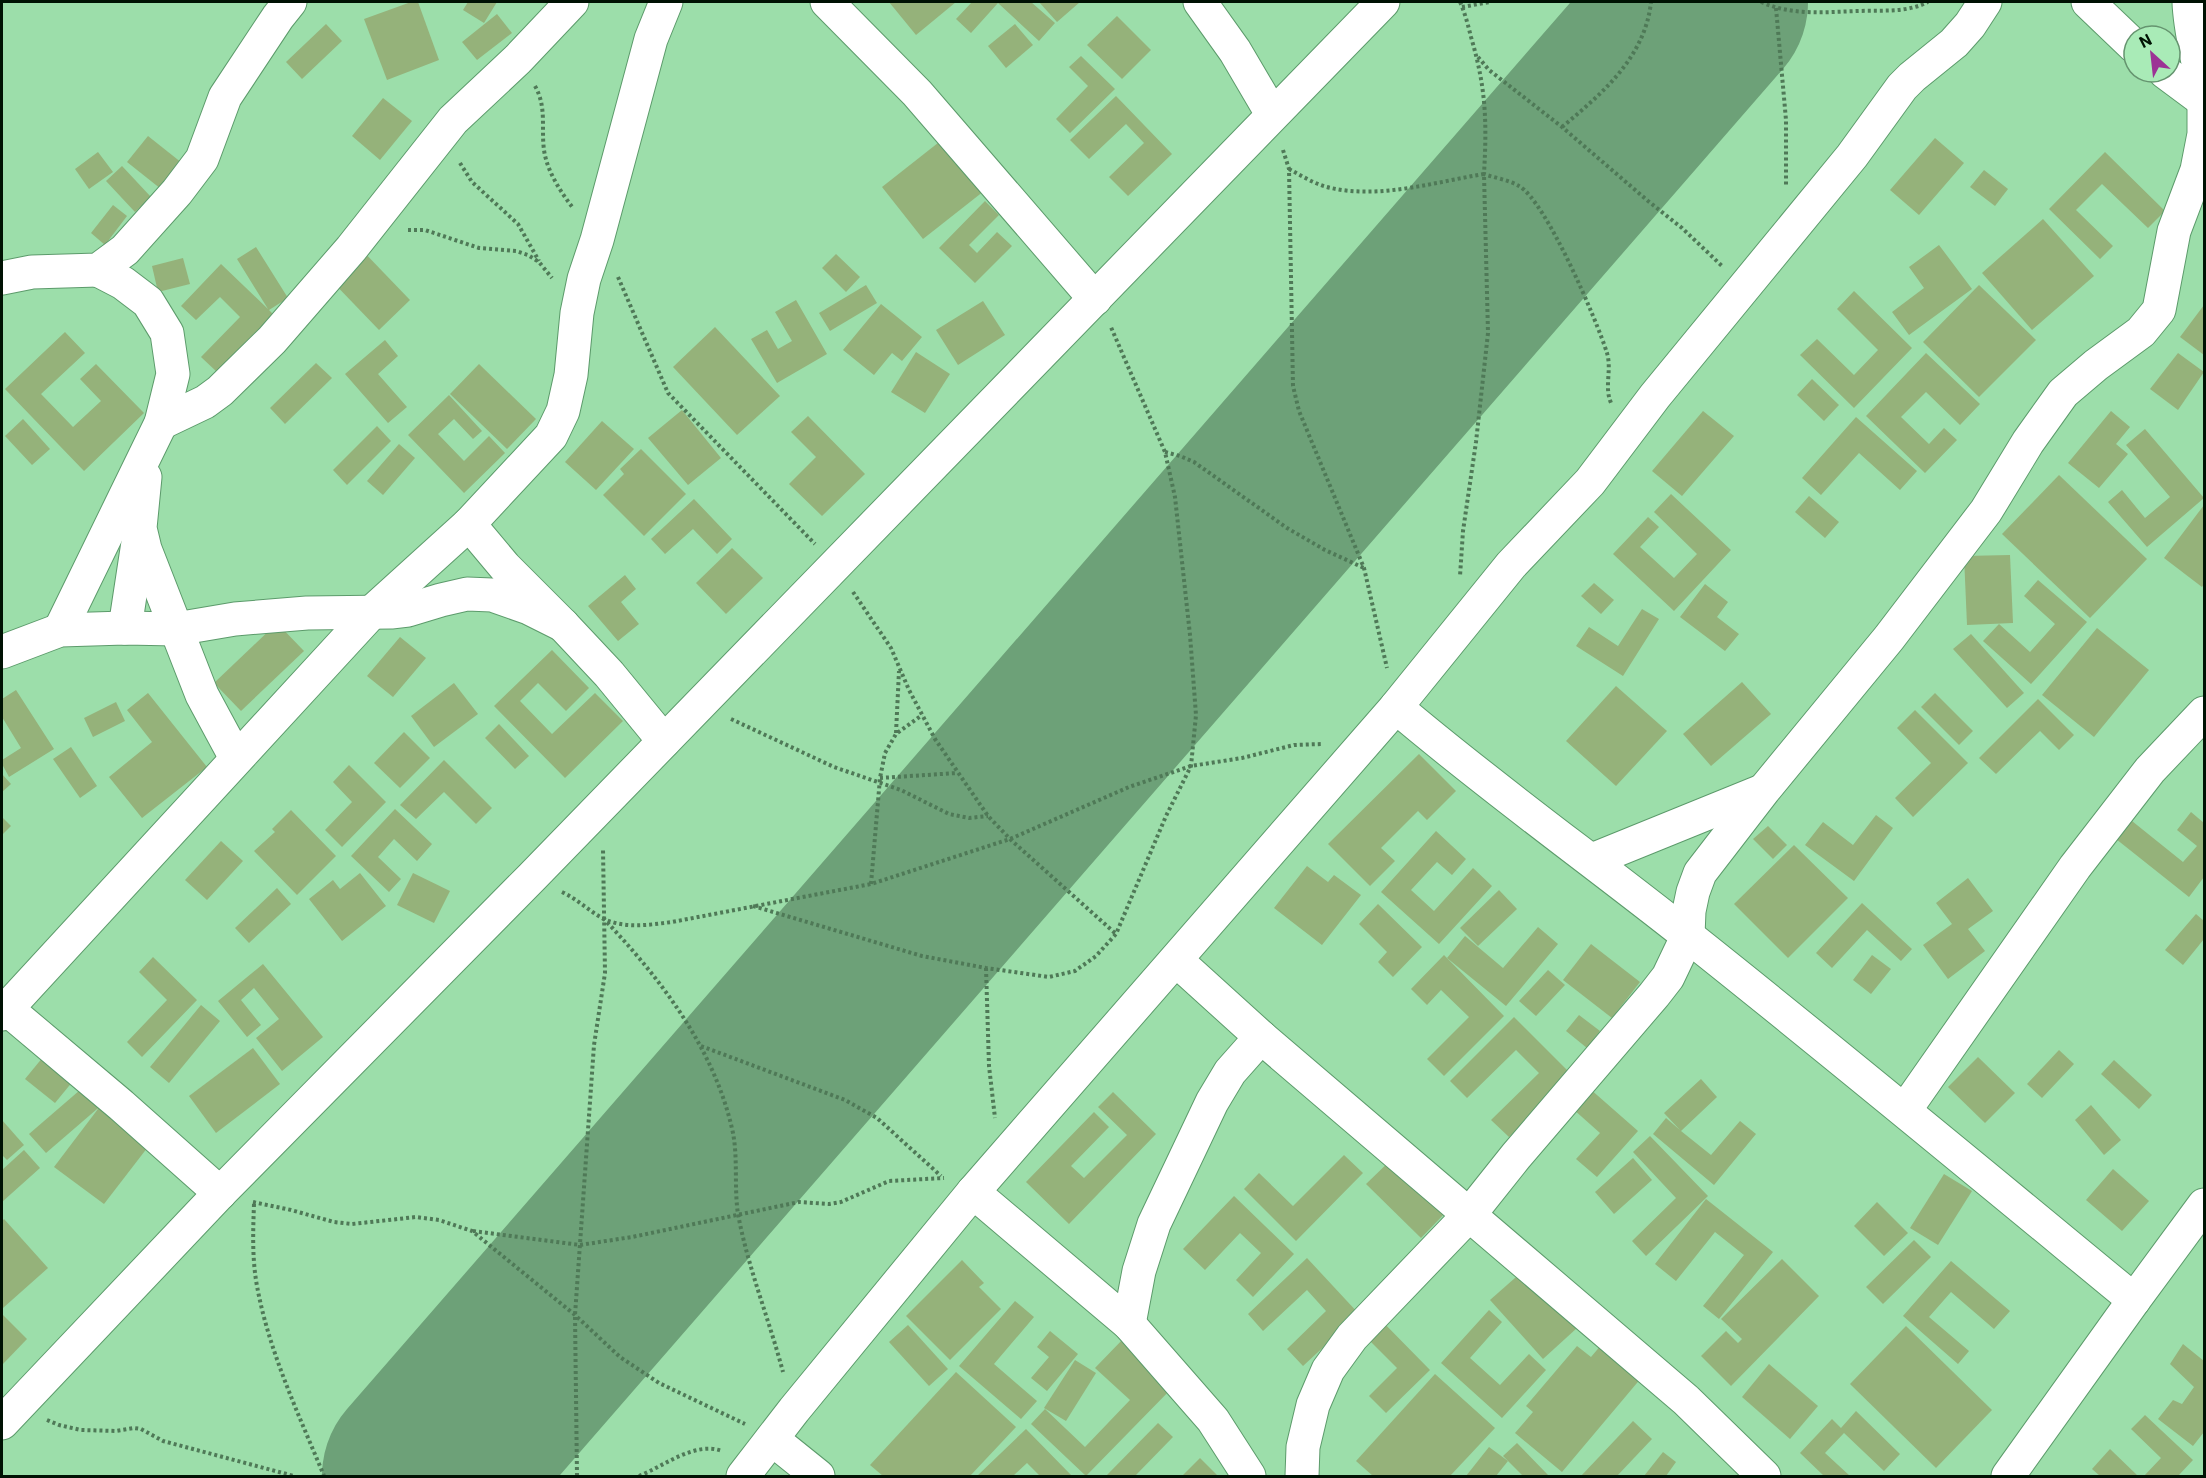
<svg xmlns="http://www.w3.org/2000/svg" width="2206" height="1478" viewBox="0 0 2206 1478" font-family="Roboto,sans-serif">
	<style>
		.lines { fill: none; stroke-linecap: round; stroke-linejoin: round }
		.runway { stroke: #6da178; stroke-width: 204 }
		.building { fill: #95b27a }
		.minor-casing { stroke: #5c9b6b; stroke-width: 35 }
		.path { stroke: #4f7957; stroke-width: 4; stroke-dasharray: 3 3; stroke-linecap: butt }
		.minor { stroke: #fff; stroke-width: 33 }
	</style>
	<rect width="100%" height="100%" fill="#9cdeaa"/>
	<g class="lines">
		<polyline class="runway" points="424,1476 1706,2"/>
	</g>
	<g class="building">
		<polygon points="411,2 418,2 439,60 387,80 364,19"/>
		<polygon points="468,2 497,2 484,23 463,10"/>
		<polygon points="889,2 956,2 916,35"/>
		<polygon points="972,2 1031,2 1055,23 1039,41 998,3 971,33 956,19"/>
		<polygon points="1039,2 1080,2 1057,22"/>
		<polygon points="497,14 512,33 477,60 462,42"/>
		<polygon points="1117,16 1151,50 1122,79 1087,45"/>
		<polygon points="326,24 342,41 302,79 286,62"/>
		<polygon points="1015,24 1033,45 1006,68 988,46"/>
		<polygon points="1081,56 1115,89 1070,133 1056,119 1088,86 1069,67"/>
		<polygon points="1116,96 1172,154 1128,196 1109,177 1144,143 1126,124 1089,159 1070,140"/>
		<polygon points="383,98 412,121 380,160 352,136"/>
		<polygon points="148,136 182,163 161,189 127,162"/>
		<polygon points="1935,138 1964,163 1919,215 1890,190"/>
		<polygon points="943,139 984,191 923,239 882,187"/>
		<polygon points="98,152 113,172 89,189 75,169"/>
		<polygon points="2105,152 2165,211 2148,228 2102,184 2076,210 2113,246 2100,259 2049,209"/>
		<polygon points="122,166 151,197 135,212 106,181"/>
		<polygon points="1984,170 2008,189 1995,206 1970,187"/>
		<polygon points="985,201 999,215 969,245 977,253 997,232 1012,246 975,283 939,248"/>
		<polygon points="113,205 127,216 105,245 91,233"/>
		<polygon points="2043,219 2094,276 2032,330 1982,273"/>
		<polygon points="1939,245 1972,289 1909,335 1892,312 1924,288 1909,267"/>
		<polygon points="256,247 288,298 269,310 275,316 218,373 201,357 240,317 220,297 196,320 181,306 221,264 268,309 237,259"/>
		<polygon points="359,247 410,300 379,330 328,277"/>
		<polygon points="836,254 860,277 846,292 822,268"/>
		<polygon points="183,258 190,284 158,292 152,266"/>
		<polygon points="866,285 877,303 830,331 819,313"/>
		<polygon points="1979,285 2036,340 1979,397 1923,342"/>
		<polygon points="1854,291 1912,348 1854,408 1800,355 1817,339 1854,375 1878,350 1837,309"/>
		<polygon points="796,300 827,354 777,383 751,339 767,330 778,349 792,341 775,312"/>
		<polygon points="983,301 1005,335 958,365 936,330"/>
		<polygon points="881,304 922,337 902,361 892,353 874,375 843,350"/>
		<polygon points="2204,305 2204,355 2180,337"/>
		<polygon points="715,327 780,396 737,435 673,367"/>
		<polygon points="65,332 85,353 41,394 73,427 101,401 80,379 96,364 144,413 84,471 5,389"/>
		<polygon points="385,340 398,356 378,374 407,407 388,423 345,374"/>
		<polygon points="916,352 950,374 925,413 891,392"/>
		<polygon points="1926,353 1980,404 1960,425 1926,392 1901,417 1929,444 1944,428 1957,440 1925,473 1866,416"/>
		<polygon points="2178,353 2204,372 2178,410 2150,389"/>
		<polygon points="316,363 332,378 285,424 270,408"/>
		<polygon points="479,364 536,419 507,449 450,394"/>
		<polygon points="1812,379 1839,405 1824,421 1797,395"/>
		<polygon points="449,395 482,431 473,439 454,419 438,434 464,461 489,436 505,453 464,493 408,435"/>
		<polygon points="682,410 721,458 688,485 648,438"/>
		<polygon points="1703,411 1734,436 1682,496 1652,471"/>
		<polygon points="2111,411 2130,427 2116,444 2128,454 2099,488 2068,463"/>
		<polygon points="808,416 865,474 822,516 789,484 816,457 791,432"/>
		<polygon points="1856,417 1917,471 1900,490 1859,453 1821,495 1802,478"/>
		<polygon points="23,419 50,449 32,465 5,436"/>
		<polygon points="602,421 634,449 596,490 565,462"/>
		<polygon points="377,426 391,441 347,485 333,470"/>
		<polygon points="2145,429 2204,498 2147,547 2108,502 2122,490 2145,518 2170,497 2126,445"/>
		<polygon points="399,444 415,458 383,495 367,481"/>
		<polygon points="641,449 686,494 644,536 603,495 624,474 620,469"/>
		<polygon points="2059,475 2147,559 2090,618 2002,534"/>
		<polygon points="1671,494 1731,550 1674,611 1613,554 1648,517 1659,527 1640,547 1674,578 1697,554 1654,512"/>
		<polygon points="1809,496 1839,522 1825,538 1795,512"/>
		<polygon points="694,499 732,539 717,554 693,529 665,554 651,539"/>
		<polygon points="2204,505 2204,584 2202,587 2164,558"/>
		<polygon points="732,548 763,578 726,614 696,583"/>
		<polygon points="2010,555 2013,623 1967,625 1964,556"/>
		<polygon points="625,575 636,589 621,602 639,624 618,641 588,606"/>
		<polygon points="2038,580 2087,622 2031,684 1983,641 1999,624 2030,652 2055,624 2024,596"/>
		<polygon points="1594,583 1614,600 1601,614 1581,596"/>
		<polygon points="1705,584 1728,602 1717,617 1739,634 1725,651 1680,617"/>
		<polygon points="1642,609 1659,619 1623,676 1576,646 1589,627 1618,646"/>
		<polygon points="277,623 304,651 241,711 214,683"/>
		<polygon points="2097,628 2149,670 2094,737 2042,695"/>
		<polygon points="1971,634 2024,693 2007,708 1953,649"/>
		<polygon points="400,637 426,658 393,697 367,676"/>
		<polygon points="552,650 589,688 566,711 538,683 520,701 552,734 595,693 623,721 565,778 494,706"/>
		<polygon points="1742,682 1771,714 1711,766 1683,734"/>
		<polygon points="454,683 478,714 434,747 411,716"/>
		<polygon points="1616,686 1667,731 1616,786 1566,741"/>
		<polygon points="16,690 54,749 9,777 2,764 2,760 21,748 2,717 2,699"/>
		<polygon points="148,693 207,767 142,818 109,777 152,742 127,710"/>
		<polygon points="1935,693 1973,731 1959,745 1921,707"/>
		<polygon points="2038,699 2074,735 2059,750 2040,731 1996,774 1979,758"/>
		<polygon points="116,702 125,721 93,737 84,718"/>
		<polygon points="1915,710 1968,763 1913,817 1895,798 1931,763 1897,728"/>
		<polygon points="499,724 529,756 515,769 485,738"/>
		<polygon points="404,732 430,758 400,788 374,763"/>
		<polygon points="71,747 97,786 80,798 53,759"/>
		<polygon points="1419,754 1456,791 1427,820 1418,811 1381,848 1395,861 1370,886 1328,844"/>
		<polygon points="444,760 492,808 476,824 444,792 416,819 400,805"/>
		<polygon points="349,765 386,802 342,847 325,830 352,802 333,782"/>
		<polygon points="2,774 11,784 2,792"/>
		<polygon points="395,809 432,844 417,861 394,839 378,857 401,879 389,892 351,856"/>
		<polygon points="291,810 336,856 297,895 254,851 275,832 272,829"/>
		<polygon points="2191,812 2204,823 2204,877 2189,897 2111,835 2127,817 2183,862 2197,846 2177,830"/>
		<polygon points="1876,815 1893,828 1854,881 1805,845 1823,822 1853,845"/>
		<polygon points="2,817 11,826 2,835"/>
		<polygon points="1768,826 1787,845 1773,859 1753,839"/>
		<polygon points="1436,831 1466,859 1452,875 1437,862 1411,890 1434,911 1473,868 1492,886 1439,944 1381,892"/>
		<polygon points="221,841 243,861 207,900 185,880"/>
		<polygon points="1794,845 1848,898 1788,958 1734,904"/>
		<polygon points="1307,866 1328,882 1334,875 1361,895 1322,945 1274,908"/>
		<polygon points="360,873 386,906 342,941 309,899 333,880 340,889"/>
		<polygon points="413,873 450,891 434,923 397,905"/>
		<polygon points="1968,878 1993,911 1968,929 1985,951 1948,979 1923,945 1952,924 1936,903"/>
		<polygon points="277,888 291,904 249,943 235,928"/>
		<polygon points="1499,890 1517,909 1478,946 1460,928"/>
		<polygon points="1862,903 1912,949 1901,961 1867,930 1832,968 1816,953"/>
		<polygon points="1378,904 1422,947 1393,977 1378,962 1387,952 1359,924"/>
		<polygon points="2196,914 2204,921 2204,939 2183,965 2165,950"/>
		<polygon points="1538,927 1558,944 1506,1006 1447,958 1465,936 1503,968"/>
		<polygon points="1591,944 1640,982 1612,1018 1563,980"/>
		<polygon points="1444,955 1504,1016 1444,1076 1427,1059 1469,1017 1441,990 1427,1005 1411,989"/>
		<polygon points="1872,955 1891,969 1871,994 1853,980"/>
		<polygon points="153,957 197,1000 142,1057 127,1042 167,1000 139,972"/>
		<polygon points="263,964 323,1037 282,1071 256,1038 279,1019 254,988 241,1000 261,1025 247,1037 218,1001"/>
		<polygon points="1548,970 1565,985 1536,1016 1519,1001"/>
		<polygon points="201,1005 220,1021 169,1083 150,1067"/>
		<polygon points="1579,1015 1600,1031 1587,1048 1566,1031"/>
		<polygon points="1514,1017 1572,1075 1509,1137 1491,1120 1539,1073 1516,1050 1467,1098 1450,1081"/>
		<polygon points="253,1048 280,1084 216,1133 189,1096"/>
		<polygon points="2059,1050 2074,1064 2042,1098 2027,1084"/>
		<polygon points="48,1051 78,1075 55,1103 25,1079"/>
		<polygon points="1978,1057 2015,1093 1985,1123 1948,1087"/>
		<polygon points="2114,1060 2152,1095 2139,1109 2101,1074"/>
		<polygon points="1701,1079 1717,1097 1681,1131 1711,1155 1740,1121 1756,1134 1714,1185 1653,1134 1666,1118 1680,1130 1664,1113"/>
		<polygon points="1581,1081 1638,1131 1597,1177 1576,1159 1600,1133 1564,1101"/>
		<polygon points="87,1084 104,1103 46,1153 29,1134"/>
		<polygon points="1113,1092 1156,1134 1069,1224 1026,1182 1094,1112 1109,1127 1071,1166 1084,1178 1127,1135 1098,1107"/>
		<polygon points="101,1105 151,1143 104,1204 54,1167"/>
		<polygon points="2091,1105 2121,1140 2104,1155 2075,1120"/>
		<polygon points="2,1120 24,1145 7,1160 2,1155"/>
		<polygon points="1650,1136 1708,1196 1646,1256 1632,1241 1676,1198 1633,1152"/>
		<polygon points="24,1150 40,1168 2,1202 2,1170"/>
		<polygon points="1344,1155 1363,1173 1296,1241 1244,1189 1259,1173 1293,1206"/>
		<polygon points="1394,1157 1448,1210 1421,1238 1366,1184"/>
		<polygon points="1633,1158 1652,1180 1614,1214 1595,1192"/>
		<polygon points="2113,1169 2149,1201 2122,1231 2086,1200"/>
		<polygon points="1944,1174 1972,1191 1938,1245 1910,1228"/>
		<polygon points="1234,1196 1294,1254 1253,1297 1236,1280 1261,1253 1240,1233 1205,1270 1183,1249"/>
		<polygon points="1706,1199 1773,1252 1719,1319 1703,1306 1744,1255 1715,1232 1676,1281 1655,1264"/>
		<polygon points="1877,1202 1908,1233 1884,1256 1854,1226"/>
		<polygon points="4,1219 48,1268 3,1308 2,1306 2,1221"/>
		<polygon points="1914,1240 1931,1257 1883,1304 1866,1287"/>
		<polygon points="1307,1258 1359,1314 1303,1366 1287,1349 1326,1311 1307,1290 1263,1331 1248,1314"/>
		<polygon points="1782,1259 1819,1296 1731,1386 1701,1356 1726,1331 1738,1343 1742,1339 1721,1319"/>
		<polygon points="962,1260 984,1283 979,1287 1001,1309 950,1360 906,1316"/>
		<polygon points="1951,1261 2010,1311 1994,1329 1951,1292 1929,1317 1969,1351 1958,1364 1903,1316"/>
		<polygon points="1524,1270 1577,1328 1543,1359 1490,1300"/>
		<polygon points="1015,1301 1034,1317 994,1364 1037,1401 1021,1419 959,1366"/>
		<polygon points="1489,1310 1502,1322 1470,1358 1500,1385 1529,1354 1546,1370 1502,1418 1441,1363"/>
		<polygon points="1375,1314 1430,1370 1386,1413 1369,1396 1397,1368 1359,1330"/>
		<polygon points="3,1315 27,1339 2,1365 2,1316"/>
		<polygon points="908,1325 948,1369 929,1386 889,1342"/>
		<polygon points="1906,1326 1992,1410 1936,1468 1850,1384"/>
		<polygon points="1050,1331 1078,1354 1047,1391 1031,1378 1049,1357 1037,1347"/>
		<polygon points="1124,1338 1174,1386 1086,1476 1031,1424 1045,1409 1085,1447 1130,1400 1095,1368"/>
		<polygon points="1602,1344 1642,1377 1562,1472 1515,1433 1533,1412 1526,1406 1577,1346 1591,1357"/>
		<polygon points="2183,1344 2204,1361 2204,1432 2193,1446 2158,1419 2173,1400 2182,1404 2194,1387 2170,1364"/>
		<polygon points="1075,1360 1096,1373 1066,1421 1044,1408"/>
		<polygon points="1769,1364 1818,1406 1790,1439 1742,1397"/>
		<polygon points="956,1372 1016,1427 970,1476 883,1476 870,1465"/>
		<polygon points="1435,1374 1495,1428 1450,1476 1373,1476 1356,1461"/>
		<polygon points="1856,1411 1900,1454 1884,1471 1844,1433 1825,1453 1850,1476 1824,1476 1800,1453 1832,1419 1841,1428"/>
		<polygon points="2145,1415 2193,1460 2178,1476 2144,1476 2161,1458 2131,1429"/>
		<polygon points="1633,1421 1652,1439 1617,1476 1581,1476"/>
		<polygon points="1158,1423 1173,1437 1135,1476 1106,1476"/>
		<polygon points="1026,1429 1072,1476 1040,1476 1027,1463 1013,1476 977,1476"/>
		<polygon points="1517,1443 1549,1476 1523,1476 1503,1456"/>
		<polygon points="1489,1447 1508,1461 1496,1476 1466,1476"/>
		<polygon points="2110,1449 2138,1476 2100,1476 2092,1469"/>
		<polygon points="1663,1452 1676,1462 1666,1476 1644,1476"/>
		<polygon points="1200,1458 1217,1475 1216,1476 1182,1476"/>
	</g>
	<g class="lines">
		<defs>
			<g id="minor">
				<polyline points="827,2 917,93 1095,299"/>
				<polyline points="1200,2 1235,51 1272,114"/>
				<polyline points="2088,2 2134,46"/>
				<path d="M2189 2C2190 35 2201 67 2204 101"/>
				<polyline points="2165,72 2204,101"/>
				<polyline points="2,278 32,272 98,270 125,250 177,192 202,159 225,97 278,17 290,2"/>
				<polyline points="161,423 205,402 220,391 272,340 351,249 453,120 518,59 572,2"/>
				<polyline points="145,477 140,528 145,549 202,695 236,758"/>
				<polyline points="469,524 505,567 563,625 609,674 664,741"/>
				<polyline points="125,628 139,536"/>
				<polyline points="60,630 161,423 173,374 167,333 148,302 123,283 98,270"/>
				<polyline points="2,652 60,630 125,628 176,629 235,619 307,613 391,612 408,610 441,600 467,594 492,595 529,608 563,625"/>
				<path d="M1396 707C1490 787 1591 859 1688 936 1838 1055 1986 1178 2134 1300"/>
				<polyline points="1592,860 1762,791"/>
				<polyline points="1176,960 1261,1037 1686,1400 1764,1476"/>
				<polyline points="7,1009 121,1105 220,1193"/>
				<polyline points="2,1014 373,611 469,524 551,436 563,411 571,375 577,313 584,279 597,240 651,39 666,2"/>
				<polyline points="1905,1110 2075,867 2150,770 2204,713"/>
				<polyline points="973,1192 1129,1324 1213,1420 1249,1476"/>
				<polyline points="1129,1324 1139,1271 1154,1224 1212,1102 1230,1072 1261,1037"/>
				<polyline points="2,1423 220,1193 532,877 1383,2"/>
				<polyline points="772,1439 818,1476"/>
				<polyline points="743,1476 794,1410 973,1192 1396,707 1511,565 1590,482 1655,396 1852,156 1902,87 1912,77 1954,43 1970,25 1985,2"/>
				<polyline points="1302,1476 1303,1447 1313,1405 1328,1370 1352,1337 1469,1215 1516,1156 1654,995 1668,977 1688,935 1689,911 1693,892 1700,873 1764,790 1889,638 1986,511 2028,442 2063,393 2096,365 2141,332 2159,310 2174,231 2197,170 2204,134 2204,102"/>
				<polyline points="2008,1476 2134,1300 2204,1205"/>
			</g>
		</defs>
		<use href="#minor" class="minor-casing"/>
		<g class="path">
			<path d="M1460 2C1465 13 1468 25 1471 37 1486 88 1487 121 1484 174 1495 178 1509 180 1519 186 1546 201 1597 321 1607 353 1612 370 1604 387 1611 403"/>
			<path d="M1761 2C1793 16 1825 12 1859 11 1883 10 1906 13 1928 2"/>
			<polyline points="1462,7 1490,2"/>
			<polyline points="1776,8 1786,120 1786,185"/>
			<polyline points="1478,57 1489,70 1562,127 1648,201 1682,228 1722,266"/>
			<path d="M535 86C547 107 541 128 544 150 547 171 560 191 573 208"/>
			<path d="M1562 127C1603 93 1645 57 1651 2"/>
			<polyline points="1283,150 1289,169 1293,386 1299,411 1364,568 1387,668"/>
			<polyline points="460,163 472,182 518,224 539,261"/>
			<path d="M1289 169C1302 176 1316 185 1331 188 1381 199 1435 182 1484 174L1488 333 1476 442 1463 531 1460 576"/>
			<polyline points="408,230 425,230 479,248 516,251 528,255 539,262 552,278"/>
			<polyline points="618,277 668,393 815,544"/>
			<polyline points="1165,452 1180,456 1194,462 1287,528 1325,550 1364,568"/>
			<polyline points="853,592 891,648 909,690 935,739 988,816 1010,839 1116,934"/>
			<polyline points="731,719 834,767 901,790 949,814 969,818 988,816"/>
			<polyline points="896,733 899,671"/>
			<polyline points="880,778 957,773"/>
			<polyline points="871,884 880,778 885,753 896,734 922,715"/>
			<path d="M562 892C577 899 588 910 602 918 624 929 648 925 672 922L871 884 1010 839 1129 787 1191 766 1242 758 1294 745 1322 744"/>
			<polyline points="753,906 922,956 986,968 1049,977 1075,971 1096,956 1116,934 1166,816 1191,766 1196,715 1190,635 1175,497 1165,452 1110,325"/>
			<path d="M603 918C661 979 715 1049 733 1133 738 1159 734 1188 738 1214 748 1268 769 1319 783 1372"/>
			<polyline points="986,968 989,1066 995,1118"/>
			<polyline points="701,1046 845,1100 877,1118 941,1176"/>
			<polyline points="253,1202 291,1210 334,1222 352,1224 416,1217 439,1220 472,1231 575,1315 620,1357 659,1383 745,1424"/>
			<path d="M254 1204C253 1232 252 1259 257 1286 269 1352 299 1415 324 1476"/>
			<polyline points="473,1231 580,1245 632,1237 799,1202 829,1204 841,1202 889,1181 944,1178"/>
			<polyline points="47,1420 59,1425 81,1430 116,1431 134,1428 141,1429 163,1441 294,1476"/>
			<polyline points="577,1476 575,1315 594,1045 605,973 603,849"/>
			<path d="M639 1476C664 1466 695 1441 722 1451"/>
		</g>
		<use href="#minor" class="minor"/>
	</g>
	<rect width="2206" height="1478" fill="none" stroke="#001203" stroke-width="6"/>
	<g transform="translate(2152 54) rotate(333)"><circle r="28" fill="#a9ebb7" stroke="#65946f" stroke-width="1.5"/>
	<path d="M0-4.5L10 22L0 15L-10 22Z" fill="#9c3295"/>
	<text y="-9" font-size="16" font-weight="bold" text-anchor="middle" fill="#001203">N</text>
	</g>
</svg>
